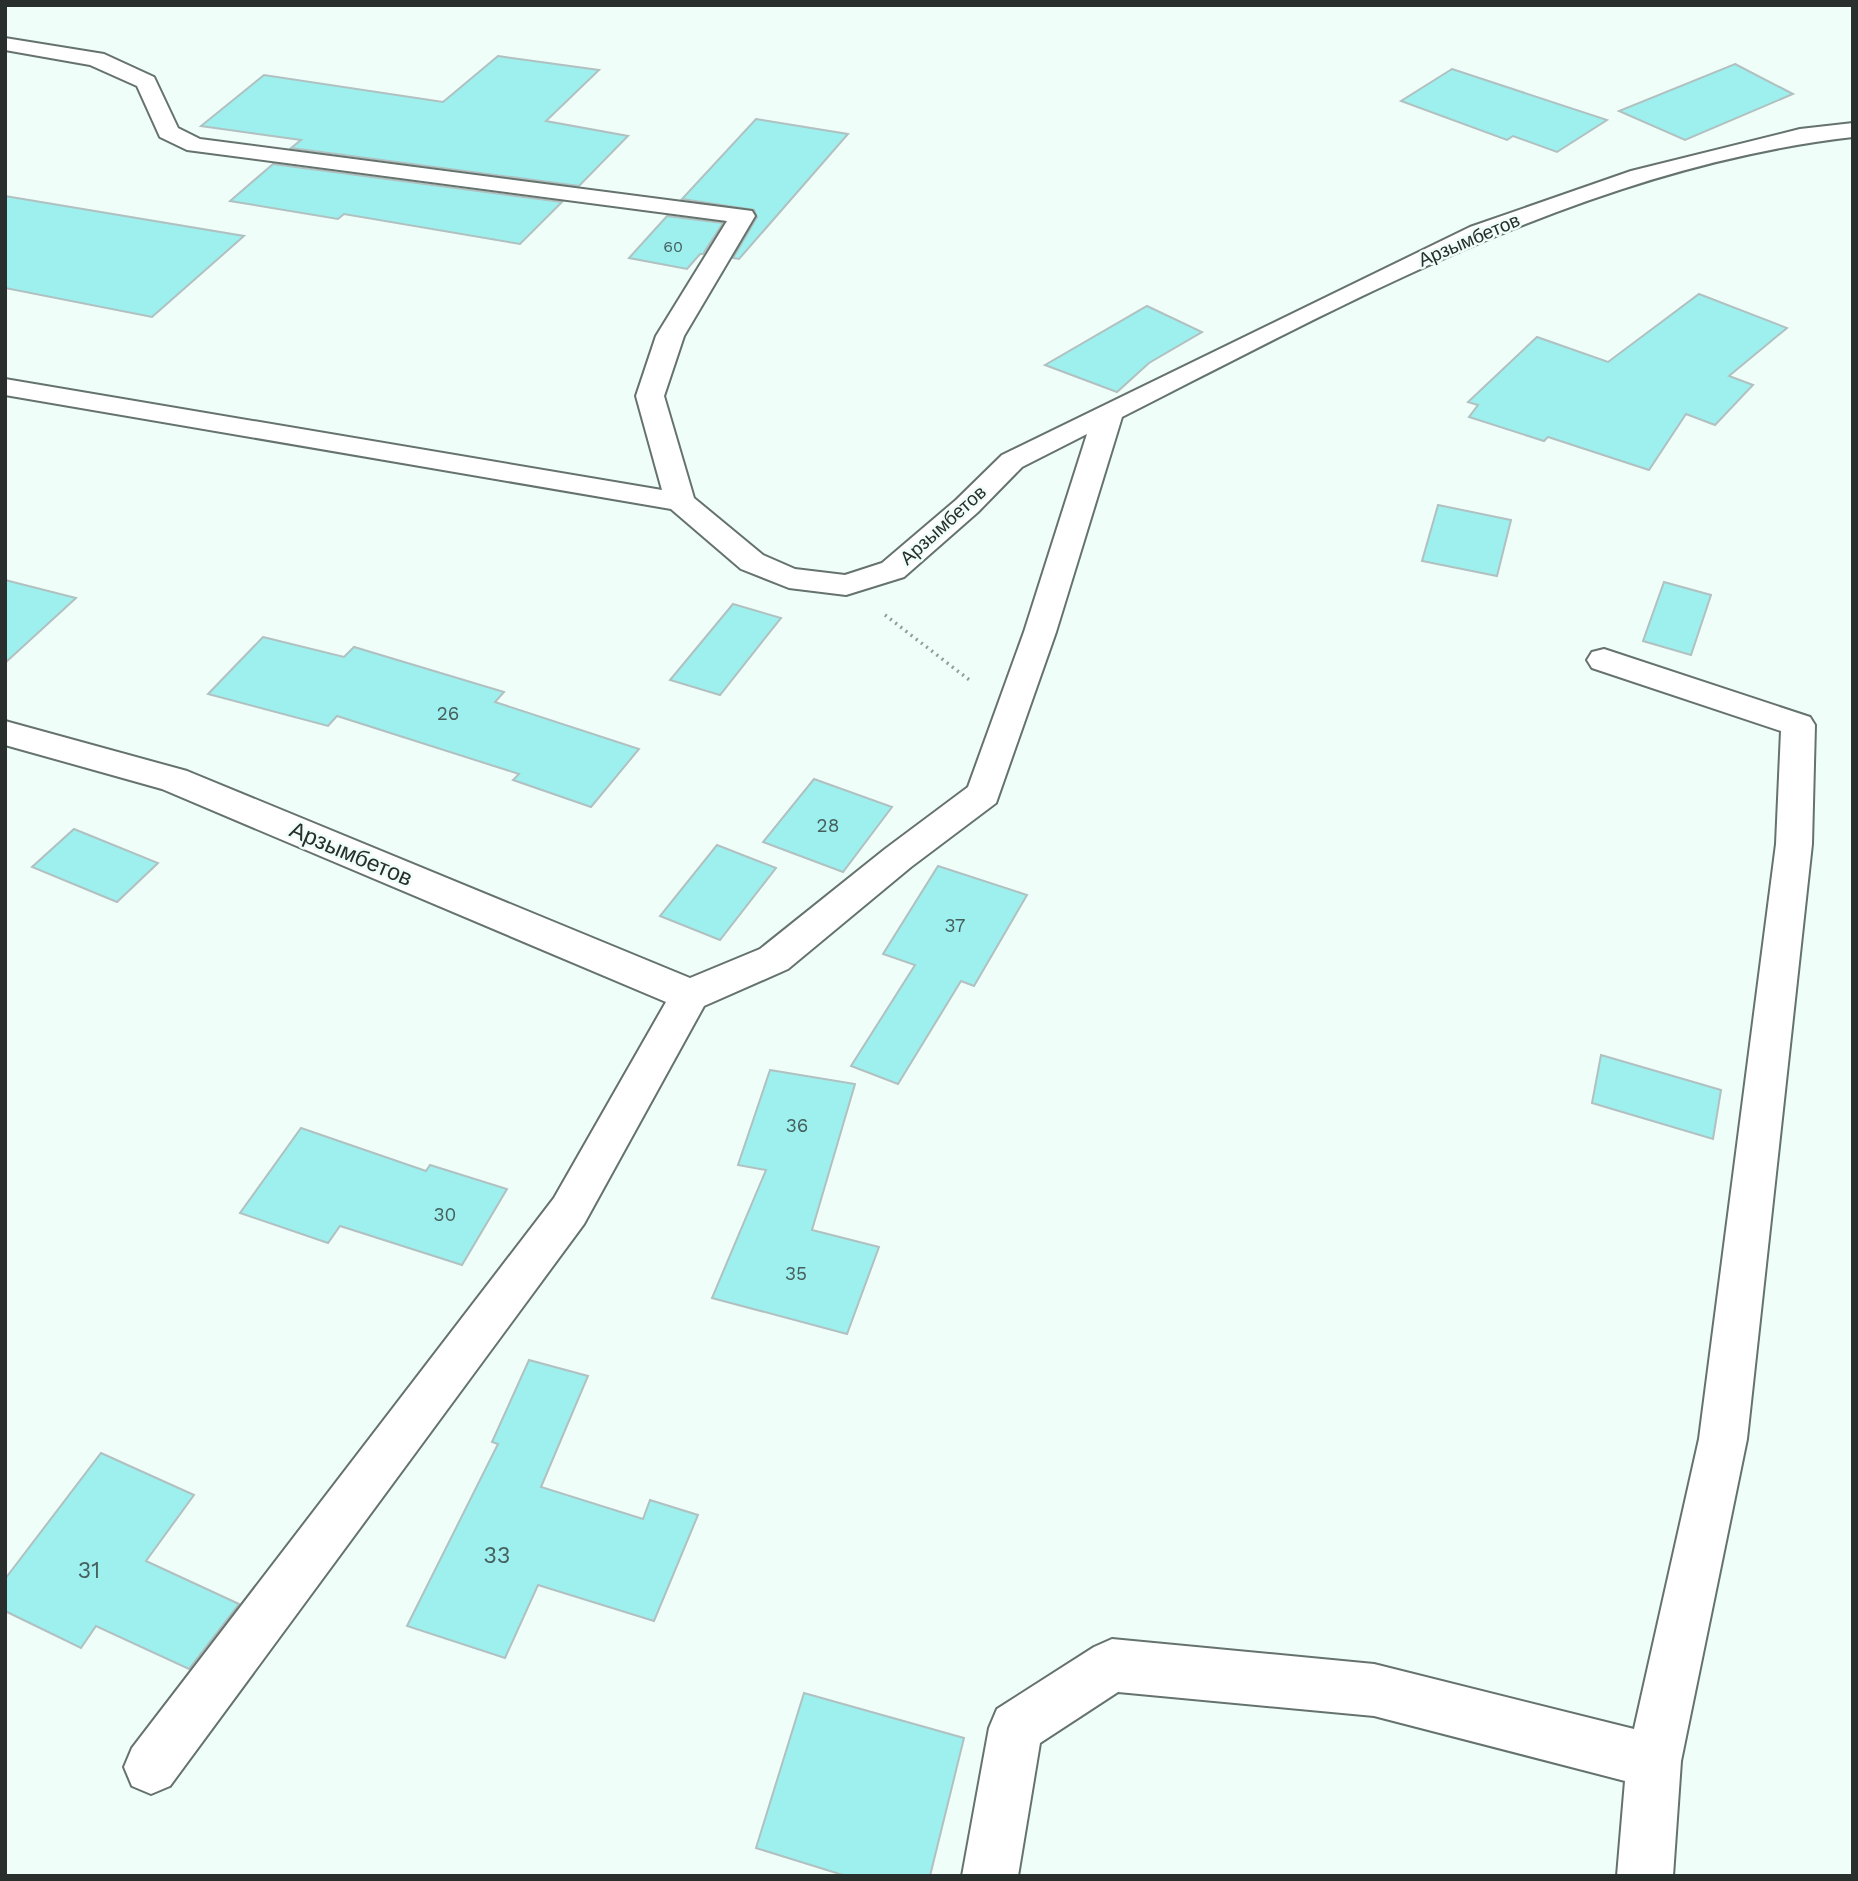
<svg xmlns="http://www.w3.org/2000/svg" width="1858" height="1881" viewBox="0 0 1858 1881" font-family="'Work Sans',sans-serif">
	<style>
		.building { fill: #9df0ee; stroke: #b1c0c0; stroke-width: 2 }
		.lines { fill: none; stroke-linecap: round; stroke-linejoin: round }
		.minor-casing { stroke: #65726d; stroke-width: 4 }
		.path { stroke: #929d99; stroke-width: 3.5; stroke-dasharray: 2 4.5; stroke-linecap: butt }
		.minor { fill: #fff; fill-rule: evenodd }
		.labels { text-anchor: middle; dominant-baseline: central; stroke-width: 5; stroke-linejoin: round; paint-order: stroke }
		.far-number-label { font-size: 16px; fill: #465f5d }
		.far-street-label { font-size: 19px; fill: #292f2d; stroke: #effef9 }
		.number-label { font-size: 19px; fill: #465f5d }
		.street-label { font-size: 23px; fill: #292f2d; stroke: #effef9 }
		.near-number-label { font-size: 23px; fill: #465f5d }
	</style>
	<rect width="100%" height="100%" fill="#effef9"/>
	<g class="building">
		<polygon points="498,56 599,70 546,121 628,136 579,186 291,148 301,140 201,126 264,75 443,102"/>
		<polygon points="1735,64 1793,94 1685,140 1619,111"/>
		<polygon points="1452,69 1607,120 1557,152 1513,136 1507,140 1401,101"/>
		<polygon points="756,119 848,134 739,259 733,258 757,217 754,210 682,199"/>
		<polygon points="273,164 562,202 520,244 344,214 338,219 230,201"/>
		<polygon points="5,196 244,236 152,317 5,288"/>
		<polygon points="667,216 723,223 703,254 700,254 687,269 629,258"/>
		<polygon points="1699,294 1787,328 1729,376 1753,385 1715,425 1686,414 1649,470 1548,437 1544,441 1469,417 1478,405 1468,402 1537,337 1608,362"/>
		<polygon points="1147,306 1202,332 1149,363 1117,392 1045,365"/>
		<polygon points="1438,505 1511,520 1497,576 1422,561"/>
		<polygon points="5,580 76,598 5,663"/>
		<polygon points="1664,582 1711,595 1691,655 1643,641"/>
		<polygon points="733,604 781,618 720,695 670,680"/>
		<polygon points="263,637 344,657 354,647 504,692 495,702 639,749 591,807 513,780 519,774 337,716 328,726 208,694"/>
		<polygon points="814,779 892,807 843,872 763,842"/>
		<polygon points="74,829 158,863 117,902 32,867"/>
		<polygon points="717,845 776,868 720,940 660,916"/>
		<polygon points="938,866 1027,895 974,986 961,981 898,1084 851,1066 915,965 883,954"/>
		<polygon points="1601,1055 1721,1090 1713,1139 1592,1103"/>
		<polygon points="770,1070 855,1084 812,1230 879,1247 847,1334 712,1298 766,1170 738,1165"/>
		<polygon points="301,1128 426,1171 430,1165 507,1189 462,1265 340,1226 328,1243 240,1213"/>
		<polygon points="529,1360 588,1376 541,1487 643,1519 650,1500 698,1515 654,1621 538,1585 505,1658 407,1626 498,1444 492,1442"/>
		<polygon points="101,1453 194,1495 146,1561 239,1604 189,1669 96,1626 81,1648 5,1611 5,1579"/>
		<polygon points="804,1693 964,1738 930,1876 846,1876 756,1848"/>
	</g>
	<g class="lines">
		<defs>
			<g id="minor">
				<path d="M5 38 104 54 154 77 178 128 200 139 752 211 755 216 684 336 664 396 694 498 763 555 795 569 845 575 882 563 956 500 1002 455 1470 227 1631 171 1800 129 1853 123V137C1591 167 1353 300 1122 417L1056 632 996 803 911 867 788 969 704 1006 584 1224 170 1786 151 1794 132 1786 124 1767 132 1748 554 1198 666 1002 162 789 5 745V721L187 771 690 978 760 949 885 849 968 787 1024 632 1087 434 1022 467 978 512 904 577 846 595 789 588 741 569 671 509 5 395V379L662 490 636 396 656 336 727 221 187 150 160 137 137 86 90 65 5 50Z"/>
				<polygon points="1604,649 1810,717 1815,725 1812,844 1747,1439 1681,1761 1673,1876 1617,1876 1625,1781 1374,1716 1118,1692 1040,1743 1018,1876 962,1876 989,1728 997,1709 1094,1647 1112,1639 1374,1664 1634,1729 1699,1439 1776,844 1781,731 1592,668 1587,660 1592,652"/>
			</g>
		</defs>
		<use href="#minor" class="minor-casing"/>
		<polyline class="path" points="885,615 972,682"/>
		<use href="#minor" class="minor"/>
	</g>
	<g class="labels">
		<g class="far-number-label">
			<text x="673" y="246">60</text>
		</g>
		<g class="far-street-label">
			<text transform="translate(1469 240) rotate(-23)">Арзымбетов</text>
			<text transform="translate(943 525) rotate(-42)">Арзымбетов</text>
		</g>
		<g class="number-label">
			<text x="448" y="713">26</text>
			<text x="828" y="825">28</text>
			<text x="955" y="925">37</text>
			<text x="797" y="1125">36</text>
			<text x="445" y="1214">30</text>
			<text x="796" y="1273">35</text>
		</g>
		<g class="street-label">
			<text transform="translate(351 854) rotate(23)">Арзымбетов</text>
		</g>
		<g class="near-number-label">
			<text x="497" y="1555">33</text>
			<text x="89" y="1570">31</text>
		</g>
	</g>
	<rect width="1858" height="1881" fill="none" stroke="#292f2d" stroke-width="14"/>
</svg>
